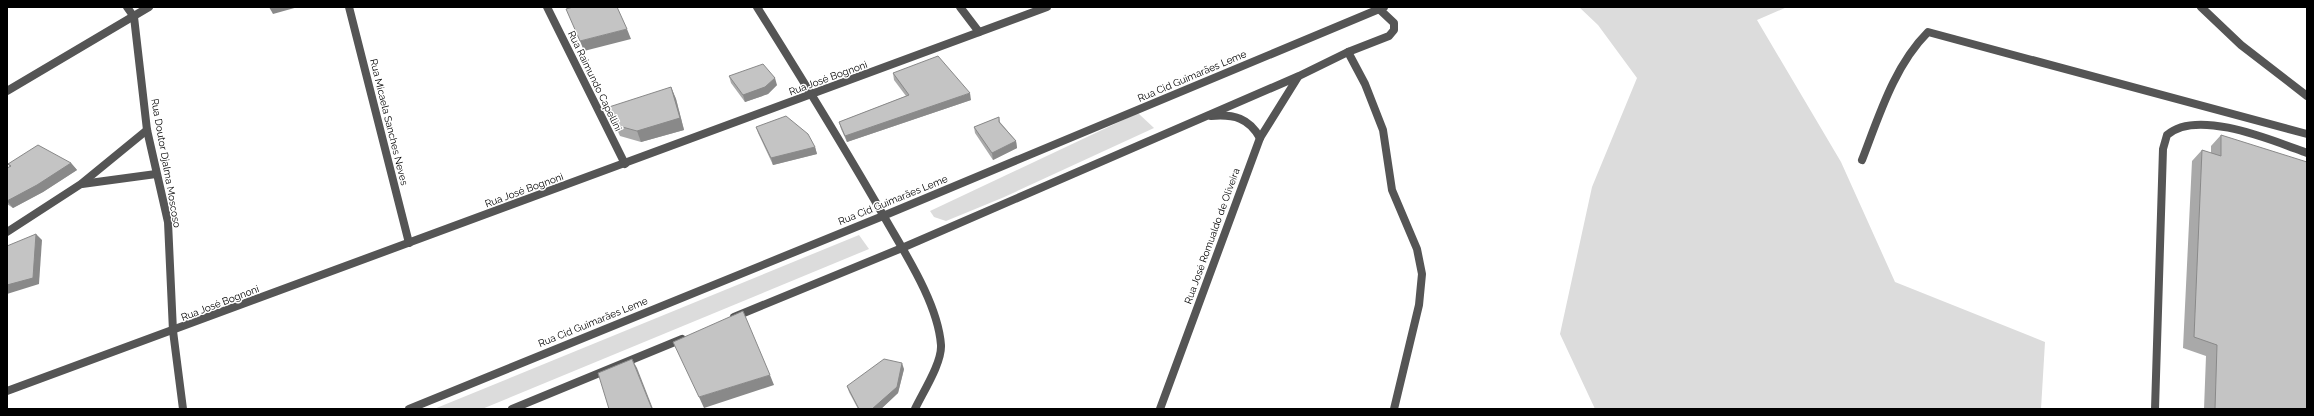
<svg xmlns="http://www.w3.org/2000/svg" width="2314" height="416" viewBox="0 0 2314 416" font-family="Raleway,sans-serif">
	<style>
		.green { fill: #dcdcdc }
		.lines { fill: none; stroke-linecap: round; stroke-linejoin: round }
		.lane { stroke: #555; stroke-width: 8 }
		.street { stroke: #555; stroke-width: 8 }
		.wall { fill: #a9a9a9 }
		.shaded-wall { fill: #898989 }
		.building { fill: #c4c4c4; stroke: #898989 }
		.labels { text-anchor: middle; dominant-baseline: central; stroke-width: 3; stroke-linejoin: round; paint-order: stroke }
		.street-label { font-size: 10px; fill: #000; stroke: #fff }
	</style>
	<rect width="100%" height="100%" fill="#fff"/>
	<g class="green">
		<polygon points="1579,7 1787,7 1757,20 1841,162 1895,282 2045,342 2041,409 1595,409 1560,334 1592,187 1637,78 1598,25"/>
		<polygon points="1138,113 1154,128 1002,198 946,221 934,217 930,211"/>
		<polygon points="859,235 869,249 482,409 434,409"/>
	</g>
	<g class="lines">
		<g class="lane">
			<path d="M1862 160C1879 116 1894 66 1928 32L2307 134"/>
			<path d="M2155 409 2163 149 2167 135C2197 108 2274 141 2307 153"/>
		</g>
		<g class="street">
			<polyline points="127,7 134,17 147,130 168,222 173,331 183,409"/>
			<polyline points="349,7 409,243"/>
			<polyline points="547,7 625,164"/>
			<path d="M757 7C801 77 845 148 886 220 906 255 938 304 941 345 942 363 923 392 915 409"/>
			<polyline points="960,7 979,32"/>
			<polyline points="2201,7 2241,45 2307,96"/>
			<polyline points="1348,52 1365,84 1383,130 1392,190 1417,249 1422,274 1419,305 1394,409"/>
			<polyline points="7,91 149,7"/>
			<path d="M1211 116C1234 114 1249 118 1260 138"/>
			<polyline points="82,184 156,174"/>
			<polyline points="7,232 81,184 147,130"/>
			<polyline points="734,317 902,248 1299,76 1348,52 1389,36 1394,30 1394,23 1377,7"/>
			<polyline points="7,391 1047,7"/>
			<polyline points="409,409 883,216 1384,7"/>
			<polyline points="512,409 682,339"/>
			<polyline points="1160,409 1260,138 1298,77"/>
		</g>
	</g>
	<g class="wall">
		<polygon points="893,73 971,100 847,142 841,129 839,122 906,96 894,80"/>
		<polygon points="729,76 777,85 768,94 745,102 731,83"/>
		<polygon points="671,87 676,99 684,130 641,142 620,136 615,125"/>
		<polygon points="999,117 1000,122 1016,141 1017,148 993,160 975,133 974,127"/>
		<polygon points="756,127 815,147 817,154 773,165 758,133"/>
		<polygon points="2221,135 2307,409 2204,409 2206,356 2183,348 2192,161 2202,150 2211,153 2211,146"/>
		<polygon points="71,163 77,170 43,192 13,208 7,204 7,168 10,167 8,164"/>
		<polygon points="904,369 898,393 881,409 858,409 849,392 847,386"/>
	</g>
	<g class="shaded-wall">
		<polygon points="269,7 298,7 273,14"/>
		<polygon points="627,29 631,39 584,51 580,41"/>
		<polygon points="775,78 777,85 768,94 745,102 743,95"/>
		<polygon points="671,87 676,99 684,130 641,142 637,131"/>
		<polygon points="970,93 971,100 847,142 845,136"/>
		<polygon points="1016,141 1017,148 993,160 992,153"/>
		<polygon points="815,147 817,154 773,165 771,158"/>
		<polygon points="71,163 77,170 43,192 13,208 7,201"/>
		<polygon points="36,234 42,240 39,284 7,294 7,285"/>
		<polygon points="632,359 637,368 653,409 652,409"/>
		<polygon points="902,363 904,369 898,393 881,409 872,409"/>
		<polygon points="770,375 774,385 704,408 699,397"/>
	</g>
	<g class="building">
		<polygon points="573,7 617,7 627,29 580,41 566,9"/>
		<polygon points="938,56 970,93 845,136 839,122 909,95 893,73"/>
		<polygon points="763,64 775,78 765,87 743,95 729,76"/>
		<polygon points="671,87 680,118 637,131 615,125 609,107"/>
		<polygon points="786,116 808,134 815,147 771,158 756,127"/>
		<polygon points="999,117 999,122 1016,141 992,153 974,127"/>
		<polygon points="2221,135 2307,162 2307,409 2215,409 2217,345 2194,337 2202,150 2221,156"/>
		<polygon points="38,145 71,163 37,185 7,201 7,168 11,166 8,164"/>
		<polygon points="36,234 33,278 7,285 7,246"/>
		<polygon points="743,311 770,375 699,397 673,342"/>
		<polygon points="632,359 652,409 609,409 598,373"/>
		<polygon points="884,359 902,363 897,387 872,409 859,409 847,386"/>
	</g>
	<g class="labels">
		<g class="street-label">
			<text transform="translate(1192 76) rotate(-23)">Rua Cid Guimarães Leme</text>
			<text transform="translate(828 78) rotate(-20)">Rua José Bognoni</text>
			<text transform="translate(595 81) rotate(64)">Rua Raimundo Capellini</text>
			<text transform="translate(389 122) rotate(76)">Rua Micaela Sanches Neves</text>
			<text transform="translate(166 163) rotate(80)">Rua Doutor Djalma Moscoso</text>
			<text transform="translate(524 190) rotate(-20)">Rua José Bognoni</text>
			<text transform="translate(893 200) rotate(-22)">Rua Cid Guimarães Leme</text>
			<text transform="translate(1212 236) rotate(-70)">Rua José Romualdo de Oliveira</text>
			<text transform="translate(220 303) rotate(-21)">Rua José Bognoni</text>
			<text transform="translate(593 322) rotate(-22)">Rua Cid Guimarães Leme</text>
		</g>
	</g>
	<rect width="2314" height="416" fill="none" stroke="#000000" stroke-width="16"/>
</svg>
